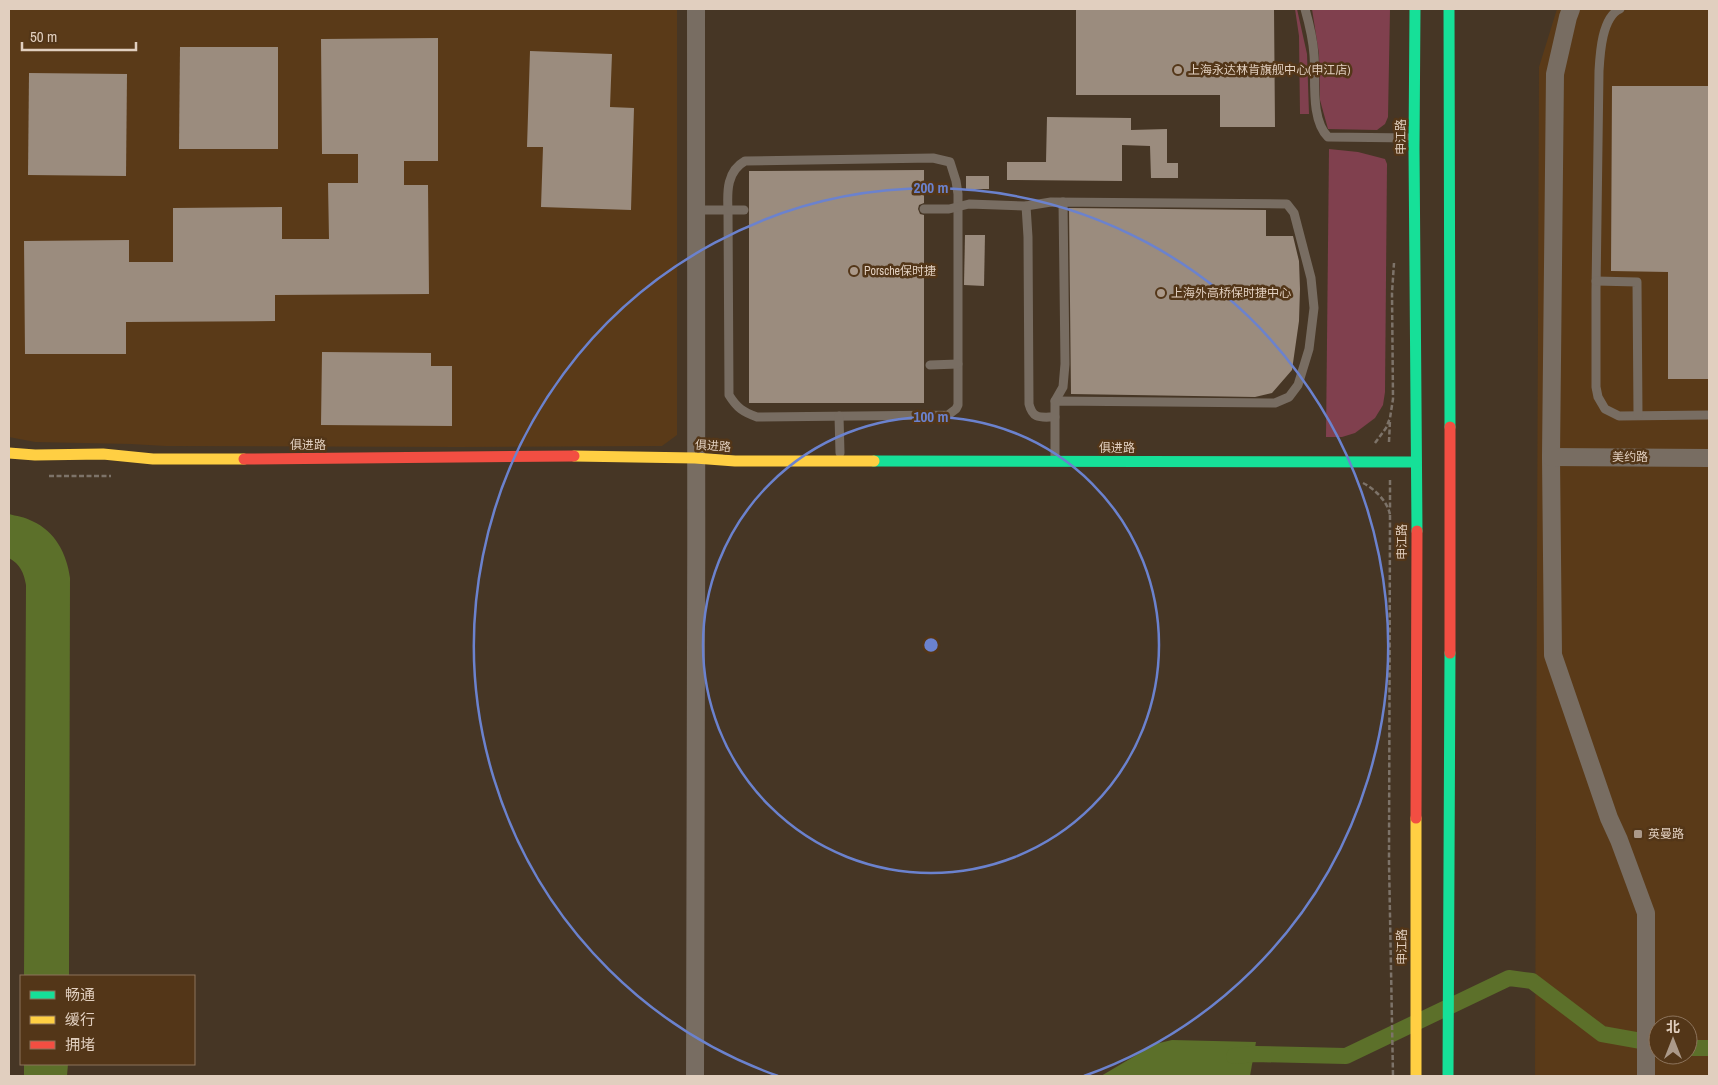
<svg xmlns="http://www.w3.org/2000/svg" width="1718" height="1085" viewBox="0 0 1718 1085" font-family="'Archivo Narrow','Noto Sans SC',sans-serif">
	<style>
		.built { fill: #5a3a18; fill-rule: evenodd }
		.green { fill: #80404e }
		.water { fill: #5c702a }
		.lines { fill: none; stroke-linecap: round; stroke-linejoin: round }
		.canal { stroke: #5c702a; stroke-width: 16 }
		.building { fill: #9b8c7e }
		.path { stroke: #7d7369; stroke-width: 2.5; stroke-dasharray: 5 2.5; stroke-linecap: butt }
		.lane { stroke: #786d62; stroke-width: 9 }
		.street { stroke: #786d62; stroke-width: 18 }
		.fast { stroke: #16e098; stroke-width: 11 }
		.slow { stroke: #ffcf43; stroke-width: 11 }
		.jam { stroke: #f24e42; stroke-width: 11 }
		.ring { fill: none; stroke: #6b82ce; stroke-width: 2.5 }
		.poi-dot { fill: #ab9989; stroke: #533618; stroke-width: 2 }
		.labels { text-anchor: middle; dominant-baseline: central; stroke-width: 5; stroke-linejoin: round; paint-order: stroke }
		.poi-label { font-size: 12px; fill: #e1cfbf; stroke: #533618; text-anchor: start }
		.street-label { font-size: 12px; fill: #e1cfbf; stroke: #533618 }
		.centre { fill: #6b82ce; stroke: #533618; stroke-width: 2.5 }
		.ring-label { font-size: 15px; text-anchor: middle; font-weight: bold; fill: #6b82ce; stroke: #533618; stroke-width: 5; stroke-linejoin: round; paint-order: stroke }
	</style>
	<rect width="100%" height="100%" fill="#463625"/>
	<g class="built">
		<polygon points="9,9 677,9 677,435 662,446 458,447 166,446 131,444 35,442 9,437"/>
		<path d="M1557 9H1709V1076H1535L1539 67ZM1658 1025H1688V1055H1658Z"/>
	</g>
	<g class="green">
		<polygon points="1295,9 1297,9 1307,54 1309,114 1300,114 1299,36"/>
		<polygon points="1312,9 1390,9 1388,117 1385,124 1377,130 1328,129 1320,100 1319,54"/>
		<polygon points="1329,149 1358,152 1385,159 1387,164 1385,392 1383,405 1375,418 1355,433 1342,437 1326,437"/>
	</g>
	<g class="water">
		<path d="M9 514C16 516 25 517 32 521 55 531 67 554 70 578L69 976H24L26 585C24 573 20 564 9 558Z"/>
		<polygon points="1172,1040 1256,1042 1250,1076 1101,1076 1155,1044"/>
		<polygon points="24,1064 68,1064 67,1076 24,1076"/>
	</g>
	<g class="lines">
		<g class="canal">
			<polyline points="1688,1048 1709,1048"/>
			<polyline points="1234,1056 1255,1054 1346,1056 1509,978 1532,981 1602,1034 1658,1044"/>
		</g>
	</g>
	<g class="building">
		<polygon points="1076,9 1274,9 1275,127 1220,127 1220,95 1076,95"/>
		<polygon points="438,38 438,161 404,161 404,185 428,185 429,294 275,295 275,321 126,322 126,354 25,354 24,241 129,240 129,262 173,262 173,208 282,207 282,239 329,239 328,183 358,183 358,154 322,154 321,39"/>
		<polygon points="180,47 278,47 278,149 179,149"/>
		<polygon points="530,51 612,54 610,107 634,108 631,210 541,207 543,147 527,147"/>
		<polygon points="29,73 127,74 126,176 28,175"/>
		<polygon points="1612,86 1709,86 1709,379 1668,379 1668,272 1611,271"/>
		<polygon points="1047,117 1131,118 1131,130 1167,129 1167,163 1178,163 1178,178 1151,178 1150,146 1122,145 1122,181 1007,180 1007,162 1046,162"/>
		<polygon points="924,170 924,203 919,205 918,209 920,214 924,215 924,403 749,403 749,171"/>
		<rect x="966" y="176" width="23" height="13"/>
		<polygon points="1069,208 1266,210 1266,236 1293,236 1299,261 1300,289 1299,321 1292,370 1272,393 1255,397 1071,394"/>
		<polygon points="965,235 985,235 984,286 964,285"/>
		<polygon points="322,352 431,353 431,366 452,366 452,426 321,425"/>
	</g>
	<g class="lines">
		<g class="path">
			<polyline points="1389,442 1390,420"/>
			<polyline points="1375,443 1386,428 1390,418 1393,399 1392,293 1394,263"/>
			<polyline points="49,476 111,476"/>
			<polyline points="1390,480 1390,510"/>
			<path d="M1363 483C1375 489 1388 502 1390 515"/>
			<polyline points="1390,515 1389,862 1393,1076"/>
		</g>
		<g class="lane">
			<path d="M1305 9C1309 23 1313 39 1314 55 1316 79 1310 119 1328 137L1412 138"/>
			<path d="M1620 9C1602 17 1600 53 1599 71L1596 291V387L1598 397 1605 409 1619 416 1709 415"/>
			<path d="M933 158 950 162 956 181 958 194V405L956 409 948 415 757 417C743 412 737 408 729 395L728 210C727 191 727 171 745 161Z"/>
			<path d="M1026 206 1028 237 1029 404C1033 420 1041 417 1055 417"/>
			<polyline points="924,209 949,209 969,204 1026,206 1051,202 1287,204 1294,213 1311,278 1314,308 1309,349 1298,385 1289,397 1275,403 1055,401 1055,459"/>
			<polyline points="696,210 744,210"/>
			<polyline points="1596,281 1637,282 1638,415"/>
			<polyline points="930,365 958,364"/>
			<polyline points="1055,401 1063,387 1065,364 1063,202"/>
			<polyline points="839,416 840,453"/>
		</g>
		<g class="street">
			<polyline points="1571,9 1568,17 1555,74 1551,457 1553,655 1609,818 1619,840 1646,913 1646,1076"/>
			<polyline points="1551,457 1709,458"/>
			<path d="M695 1076C698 720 695 365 696 9"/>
		</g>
		<g class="fast">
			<polyline points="1415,9 1414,148 1417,531"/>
			<polyline points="1449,9 1450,427"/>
			<polyline points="874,461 1416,462"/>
			<polyline points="1448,1076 1450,653"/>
		</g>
		<g class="slow">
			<polyline points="9,453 35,455 103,454 153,459 244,459"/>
			<polyline points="574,456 695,458 735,461 874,461"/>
			<polyline points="1416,1076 1416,818"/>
		</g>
		<g class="jam">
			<polyline points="244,459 574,456"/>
			<polyline points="1450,653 1450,427"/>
			<polyline points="1416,818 1417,531"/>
		</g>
	</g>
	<g class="ring">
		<circle cx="931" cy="645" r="228"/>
		<path d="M778 1076A457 457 0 1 1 1084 1076"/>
	</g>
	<g class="poi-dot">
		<circle cx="1178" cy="70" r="5"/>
		<circle cx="854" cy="271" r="5"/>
		<circle cx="1161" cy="293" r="5"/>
		<rect x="1633" y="829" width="10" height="10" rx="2.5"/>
	</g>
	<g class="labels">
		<g class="poi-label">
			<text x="1188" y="70">上海永达林肯旗舰中心(申江店)</text>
			<text x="864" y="271">Porsche保时捷</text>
			<text x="1171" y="293">上海外高桥保时捷中心</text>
			<text x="1648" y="834">英曼路</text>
		</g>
		<g class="street-label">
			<text transform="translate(1401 137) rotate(-90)">申江路</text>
			<text x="308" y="445">俱进路</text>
			<text transform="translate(713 446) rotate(4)">俱进路</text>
			<text x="1117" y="448">俱进路</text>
			<text x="1630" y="457">美约路</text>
			<text transform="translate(1402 542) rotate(-90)">申江路</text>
			<text transform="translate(1402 947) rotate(-90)">申江路</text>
		</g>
	</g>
	<circle cx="931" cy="645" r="8" class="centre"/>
	<g class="ring-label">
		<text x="931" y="193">200 m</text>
		<text x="931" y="422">100 m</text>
	</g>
	<rect width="1718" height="1085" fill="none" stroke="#e1cfbf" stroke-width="20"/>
	<rect x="20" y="975" width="175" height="90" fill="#533618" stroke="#8c735b"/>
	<rect x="30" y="991" width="25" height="8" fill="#16e098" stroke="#8c735b"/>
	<text x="65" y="1000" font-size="15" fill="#e1cfbf">畅通</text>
	<rect x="30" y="1016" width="25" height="8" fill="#ffcf43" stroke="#8c735b"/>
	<text x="65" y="1025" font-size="15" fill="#e1cfbf">缓行</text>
	<rect x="30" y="1041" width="25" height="8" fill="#f24e42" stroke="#8c735b"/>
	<text x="65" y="1050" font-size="15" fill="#e1cfbf">拥堵</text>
	<g transform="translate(1673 1040)"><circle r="24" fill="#533618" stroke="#8c735b"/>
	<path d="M0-4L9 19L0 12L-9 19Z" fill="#ab9989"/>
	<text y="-8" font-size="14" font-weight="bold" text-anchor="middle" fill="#e1cfbf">北</text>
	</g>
	<path d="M22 42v8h114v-8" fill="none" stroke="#e1cfbf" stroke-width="2.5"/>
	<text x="30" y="42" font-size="15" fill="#e1cfbf" stroke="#533618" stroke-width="4" paint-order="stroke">50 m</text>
</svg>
